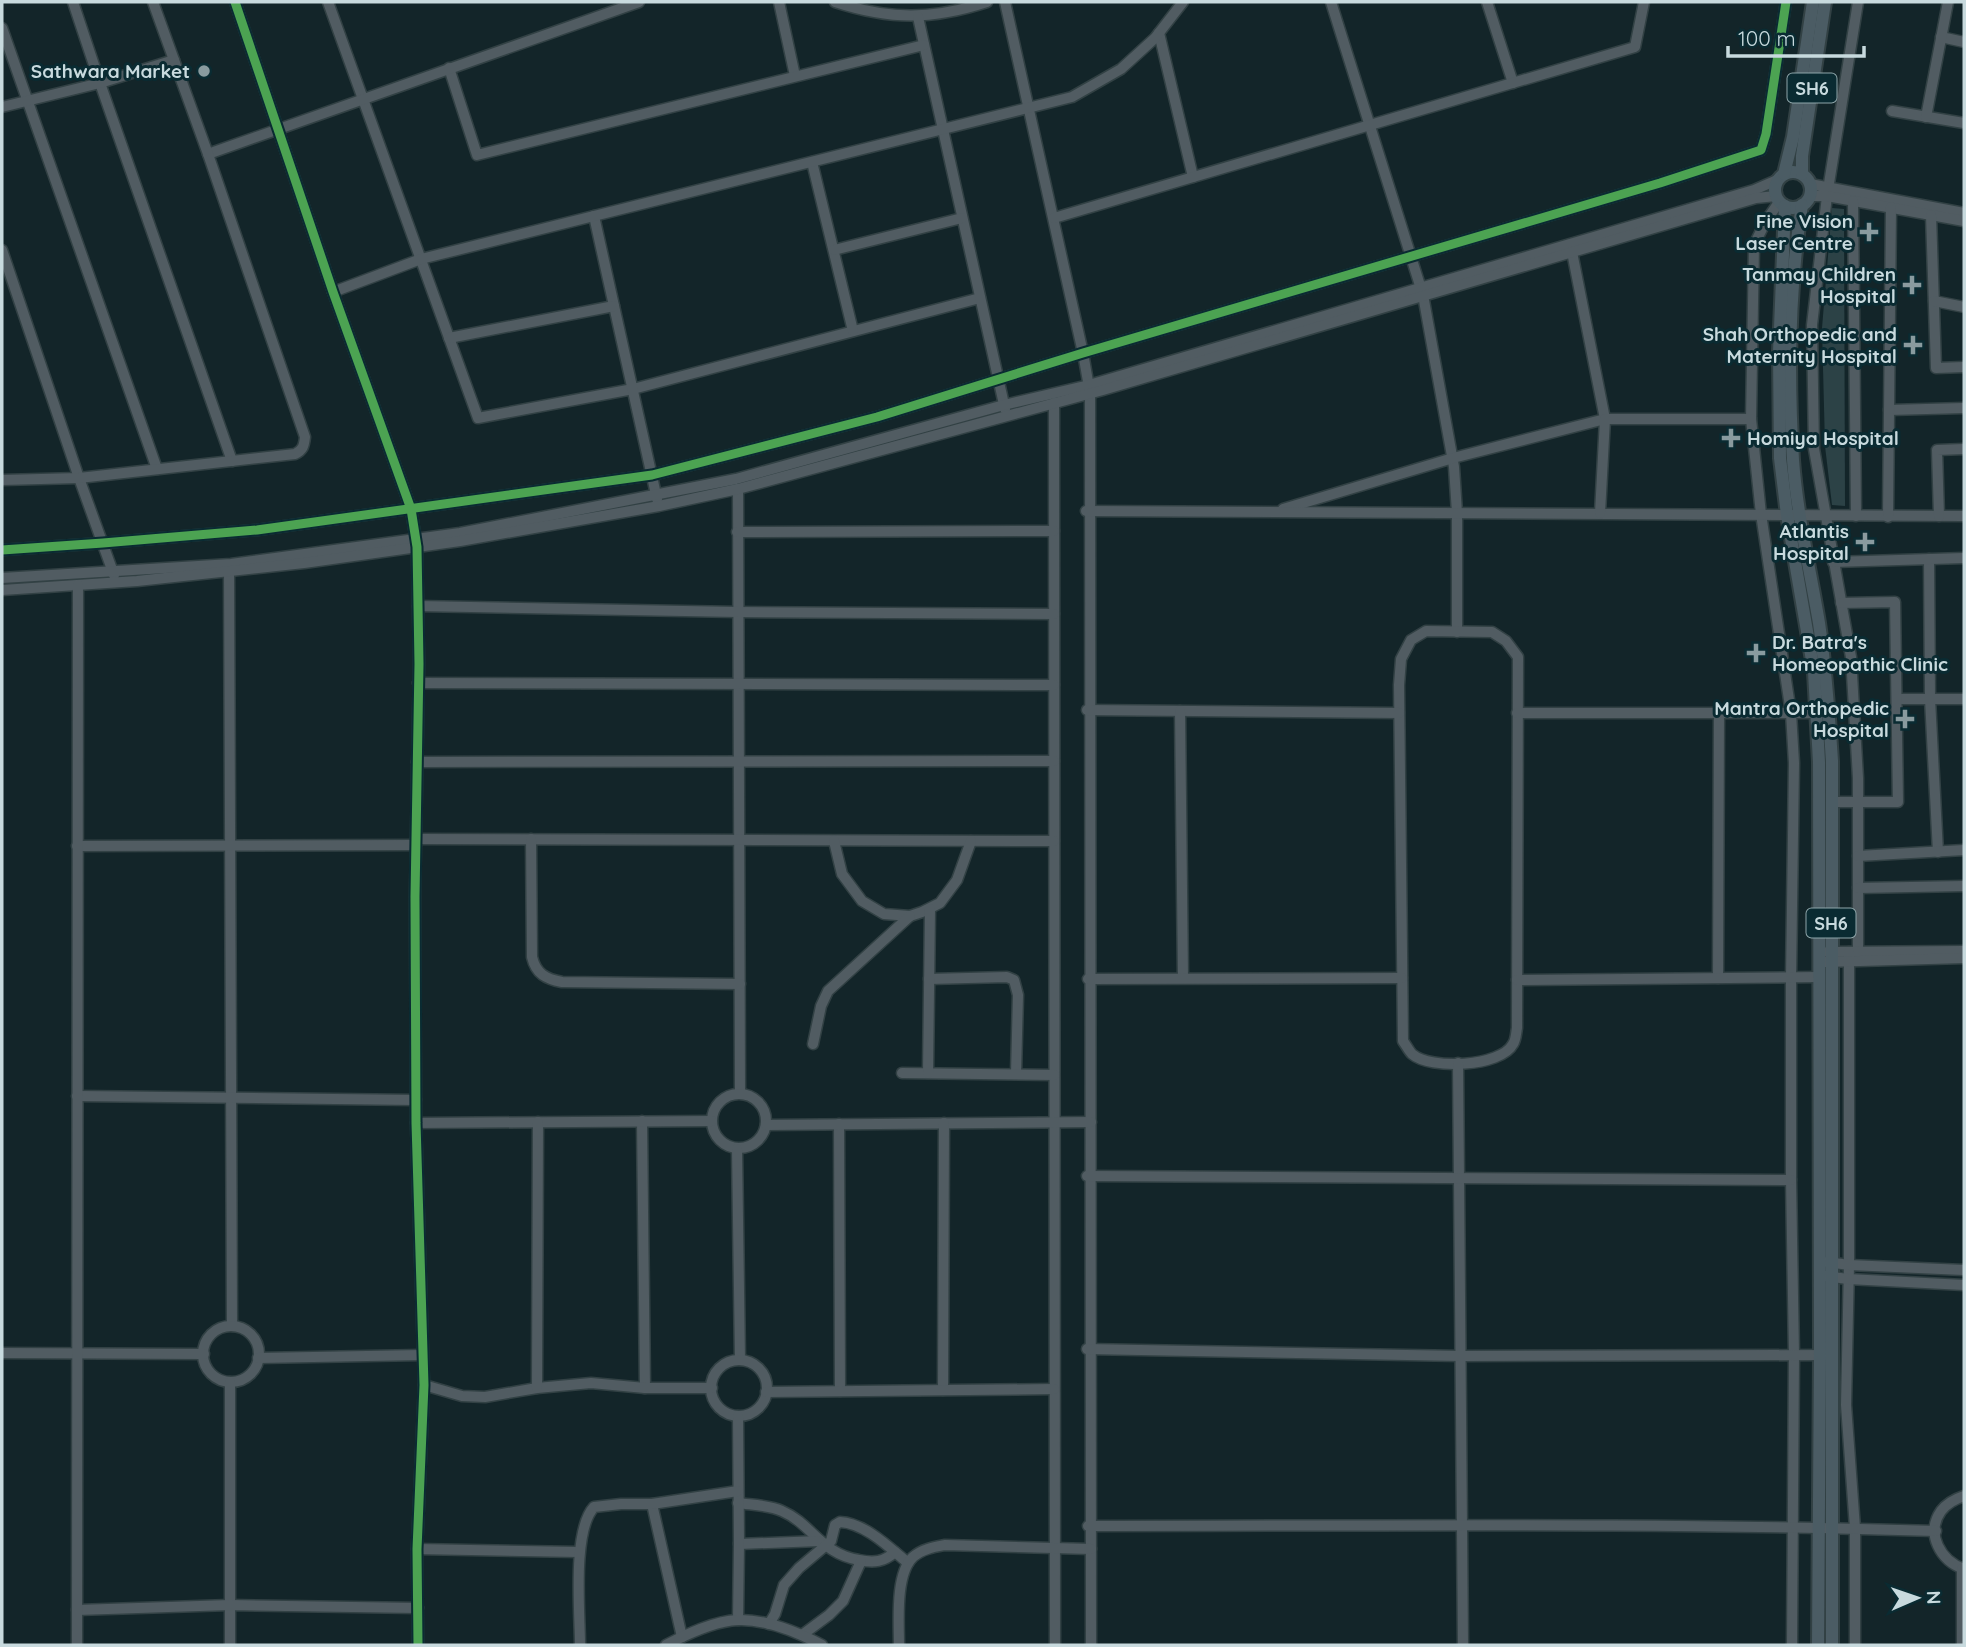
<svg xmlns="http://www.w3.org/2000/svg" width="1966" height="1647" viewBox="0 0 1966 1647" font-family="Quicksand,sans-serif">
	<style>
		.green { fill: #2c4246 }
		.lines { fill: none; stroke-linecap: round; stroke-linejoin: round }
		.minor-casing { stroke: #324144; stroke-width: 13 }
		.major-casing { stroke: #324144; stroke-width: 16 }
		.minor { stroke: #515c62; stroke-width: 10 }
		.major { stroke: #4b5c64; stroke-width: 12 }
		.cycleway-casing { stroke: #0a2b32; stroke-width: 13 }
		.cycleway { stroke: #4ca352; stroke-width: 9 }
		.poi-dot { fill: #899b9f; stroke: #0a2b32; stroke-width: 2.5 }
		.labels { text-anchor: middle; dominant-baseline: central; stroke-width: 6; stroke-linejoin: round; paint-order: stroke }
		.shield { fill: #0a2b32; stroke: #8fa6aa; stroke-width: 2 }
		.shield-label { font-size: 18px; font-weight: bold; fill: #c8dade }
		.poi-label { font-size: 19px; font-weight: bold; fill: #c8dade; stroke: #0a2b32; text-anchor: end }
	</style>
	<rect width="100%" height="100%" fill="#132529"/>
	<polygon class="green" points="1832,208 1844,209 1845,506 1832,505 1825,446 1822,328"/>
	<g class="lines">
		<defs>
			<g id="minor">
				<polyline points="73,2 100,83 232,461"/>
				<polyline points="235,2 333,292 411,509 417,547 419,664 415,897 416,1123 424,1385 417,1549 418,1645"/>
				<polyline points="328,2 478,418 633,389 980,298"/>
				<polyline points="779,2 795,76"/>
				<path d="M835 2C890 20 932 20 987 2"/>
				<polyline points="1005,2 1083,353 1090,393 1091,1645"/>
				<polyline points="1331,2 1423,295 1454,467 1457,513 1457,632"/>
				<polyline points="1487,2 1513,83"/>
				<polyline points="1858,2 1827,196 1812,325 1814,449 1851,657 1858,778 1858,952"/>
				<polyline points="918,17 1005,409"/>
				<polyline points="2,28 157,469"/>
				<polyline points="1159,33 1193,177"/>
				<polyline points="1941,37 1964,42"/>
				<polyline points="449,68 477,155 924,45"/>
				<polyline points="2,107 100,83 174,60"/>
				<polyline points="1892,111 1964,123"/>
				<polyline points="1926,117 1948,2"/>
				<polyline points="208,154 639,2"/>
				<polyline points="812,162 853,331"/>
				<polyline points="1810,184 1964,213"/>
				<polyline points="1810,196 1827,196 1964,221"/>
				<polyline points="1853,201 1856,516"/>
				<polyline points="1779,202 1766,221 1754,245 1751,419 1761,514 1791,713 1794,763 1791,978 1791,1180 1794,1355 1792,1645"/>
				<polyline points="1931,215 1936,368 1964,367"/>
				<polyline points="594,216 657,499"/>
				<polyline points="1054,218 1635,47 1644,2"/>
				<polyline points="2,250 79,478 114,575"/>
				<polyline points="834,250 962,218"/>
				<polyline points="333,292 421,259 1072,97 1121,69 1155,38 1183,2"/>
				<polyline points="1934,301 1964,307"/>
				<polyline points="449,338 614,306"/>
				<polyline points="1054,403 1055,1645"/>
				<polyline points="1889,410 1964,408"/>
				<path d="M2 480 79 478 295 454C303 450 304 446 305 437L208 154 153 2"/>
				<polyline points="738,489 740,1093"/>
				<polyline points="1283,509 1453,458 1605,419 1572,252"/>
				<polyline points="1086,511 1964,516"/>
				<polyline points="1600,513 1605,419 1751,419"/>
				<polyline points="1939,516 1937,450 1964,449"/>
				<polyline points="1888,517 1891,207"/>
				<polyline points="737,532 1054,531"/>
				<polyline points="2,550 103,543 257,530 652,475 877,417 1083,353 1660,183 1761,150 1766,134 1786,2"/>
				<polyline points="1929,559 1930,699 1938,852"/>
				<polyline points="1833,562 1964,558"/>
				<polyline points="229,571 232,1326"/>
				<polyline points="2,578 231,564 460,533 736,479 1004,405 1089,385 1754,190 1777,180"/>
				<polyline points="2,590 137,581 304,563 460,541 659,506 738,489 1103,390 1756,198 1776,196"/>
				<polyline points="418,606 738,612 1054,614"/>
				<path d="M1426 631 1492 632 1506 641 1518 657 1517 1028C1516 1033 1516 1040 1513 1044 1501 1067 1430 1070 1412 1054 1409 1051 1406 1045 1403 1041L1399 685 1401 659 1411 640Z"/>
				<polyline points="418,683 1054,685"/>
				<polyline points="1897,699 1964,699"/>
				<polyline points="1087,710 1399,713"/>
				<polyline points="1180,711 1183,978"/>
				<polyline points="1517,713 1817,713"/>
				<polyline points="417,762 1054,761"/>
				<polyline points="1832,802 1898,802 1895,602 1841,603"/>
				<polyline points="416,839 1054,841"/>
				<path d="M531 839 532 957C536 974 546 979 562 982L740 984"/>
				<polyline points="834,841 842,874 862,901 884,914 910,916 922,912 940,903 957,880 971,841"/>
				<polyline points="77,846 416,845"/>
				<polyline points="1858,856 1964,850"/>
				<polyline points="1858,888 1964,886"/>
				<polyline points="1827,952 1964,951"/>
				<polyline points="1849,952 1849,1265 1846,1405 1855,1528 1855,1645"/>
				<polyline points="1825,962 1964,958"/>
				<polyline points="1718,978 1719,713"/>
				<polyline points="929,979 1007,977 1014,980 1018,995 1016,1074"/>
				<polyline points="1088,979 1402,978"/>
				<polyline points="1517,980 1819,977"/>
				<polyline points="813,1044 821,1006 828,991 910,916"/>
				<polyline points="1458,1063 1463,1645"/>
				<polyline points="902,1073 1054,1075"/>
				<polyline points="928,1073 930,909"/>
				<circle cx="739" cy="1121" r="27"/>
				<polyline points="77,1096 416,1100"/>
				<polyline points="642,1121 645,1388"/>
				<polyline points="416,1123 712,1121"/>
				<polyline points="839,1124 840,1391"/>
				<polyline points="766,1125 1091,1122"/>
				<polyline points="737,1149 740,1360"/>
				<polyline points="1087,1176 1791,1180"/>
				<polyline points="1827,1262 1849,1265 1964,1270"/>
				<polyline points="1825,1276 1848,1279 1964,1285"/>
				<circle cx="231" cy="1354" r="28"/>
				<polyline points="1087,1349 1461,1356 1824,1355"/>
				<polyline points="2,1353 204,1354"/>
				<polyline points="258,1358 422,1355"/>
				<circle cx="739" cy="1388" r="28"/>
				<polyline points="230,1382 230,1645"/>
				<polyline points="424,1385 462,1396 485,1397 537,1388 591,1383 645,1388 712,1388"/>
				<polyline points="537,1388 538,1122"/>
				<polyline points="943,1390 944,1123"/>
				<polyline points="766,1392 1054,1389"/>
				<path d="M1964 1496C1955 1499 1947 1503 1941 1511 1925 1534 1941 1561 1964 1569"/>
				<path d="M738 1503C752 1505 769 1505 782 1511 812 1524 821 1554 859 1560 874 1563 884 1562 895 1552"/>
				<polyline points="652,1504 682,1637"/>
				<path d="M1088 1526C1370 1526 1653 1522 1936 1531"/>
				<polyline points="739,1544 819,1541"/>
				<polyline points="417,1549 579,1552"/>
				<polyline points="77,1610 230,1605 418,1608"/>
				<polyline points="738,1620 739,1544 738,1416"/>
				<path d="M769 1624 775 1614 784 1585 799 1568 831 1541 835 1525 840 1522C865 1523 890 1548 908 1563"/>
				<polyline points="802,1635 829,1615 843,1601 861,1561"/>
				<polyline points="77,1645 78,585"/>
				<path d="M580 1645C580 1613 572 1531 594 1507L621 1504H652L738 1491"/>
				<path d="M666 1645C687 1634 714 1621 738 1620 765 1619 799 1633 822 1645"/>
				<path d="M899 1645C899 1622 895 1574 913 1557 922 1549 934 1547 945 1545L1091 1549"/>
				<polyline points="1962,1645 1962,1569"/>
			</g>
			<g id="major">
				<circle cx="1793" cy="190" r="18"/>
				<polyline points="1784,174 1793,137 1813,2"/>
				<polyline points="1802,174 1802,156 1825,2"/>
				<path d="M1802 205C1789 286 1788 378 1793 460 1797 515 1810 569 1819 623 1826 669 1829 715 1832 761V1645"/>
				<polyline points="1785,206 1779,352 1780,458 1787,515 1814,672 1819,762 1820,1355 1818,1645"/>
			</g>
		</defs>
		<use href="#minor" class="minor-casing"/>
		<use href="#major" class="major-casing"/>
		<use href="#minor" class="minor"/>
		<use href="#major" class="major"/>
		<defs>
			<g id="cycleway">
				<polyline points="235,2 333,292 411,509 417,547 419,664 415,897 416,1123 424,1385 417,1549 418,1645"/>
				<polyline points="2,550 103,543 257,530 652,475 877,417 1083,353 1660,183 1761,150 1766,134 1786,2"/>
			</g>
		</defs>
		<use href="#cycleway" class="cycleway-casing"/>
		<use href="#cycleway" class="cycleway"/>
	</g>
	<g class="poi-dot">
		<circle cx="204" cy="71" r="7"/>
		<path d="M1865.5 221.5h7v7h7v7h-7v7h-7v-7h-7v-7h7z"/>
		<path d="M1908.5 274.5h7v7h7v7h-7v7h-7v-7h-7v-7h7z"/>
		<path d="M1909.5 334.5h7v7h7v7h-7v7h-7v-7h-7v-7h7z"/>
		<path d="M1727.5 427.5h7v7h7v7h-7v7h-7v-7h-7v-7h7z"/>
		<path d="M1861.5 531.5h7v7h7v7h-7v7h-7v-7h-7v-7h7z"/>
		<path d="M1752.5 642.5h7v7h7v7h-7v7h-7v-7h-7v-7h7z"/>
		<path d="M1901.5 708.5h7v7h7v7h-7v7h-7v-7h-7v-7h7z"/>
	</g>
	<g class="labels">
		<g class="shield">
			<rect x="1787.5" y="73.5" width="49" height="29" rx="5"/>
			<rect x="1806.5" y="908.5" width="49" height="29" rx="5"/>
		</g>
		<g class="shield-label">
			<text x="1812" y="88">SH6</text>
			<text x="1831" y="923">SH6</text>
		</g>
		<g class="poi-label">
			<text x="190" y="71">Sathwara Market</text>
			<text x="1853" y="221">Fine Vision<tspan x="1853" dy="22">Laser Centre</tspan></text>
			<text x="1896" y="274">Tanmay Children<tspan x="1896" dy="22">Hospital</tspan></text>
			<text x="1897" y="334">Shah Orthopedic and<tspan x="1897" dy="22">Maternity Hospital</tspan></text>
			<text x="1747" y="438" text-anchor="start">Homiya Hospital</text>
			<text x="1849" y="531">Atlantis<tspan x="1849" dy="22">Hospital</tspan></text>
			<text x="1772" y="642" text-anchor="start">Dr. Batra's<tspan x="1772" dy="22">Homeopathic Clinic</tspan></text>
			<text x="1889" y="708">Mantra Orthopedic<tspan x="1889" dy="22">Hospital</tspan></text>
		</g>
	</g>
	<rect width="1966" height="1647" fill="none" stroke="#c8dade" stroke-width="7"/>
	<g transform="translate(1917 1598) rotate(88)" stroke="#0a2b32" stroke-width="5" paint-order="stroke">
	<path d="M0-5L12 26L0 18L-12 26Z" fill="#c8dade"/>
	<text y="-10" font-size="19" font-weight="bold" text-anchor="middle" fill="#c8dade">N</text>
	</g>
	<path d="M1728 46v10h136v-10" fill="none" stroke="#c8dade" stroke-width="3.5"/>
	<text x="1738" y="46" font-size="21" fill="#c8dade" stroke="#0a2b32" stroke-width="5" paint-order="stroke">100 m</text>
</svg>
